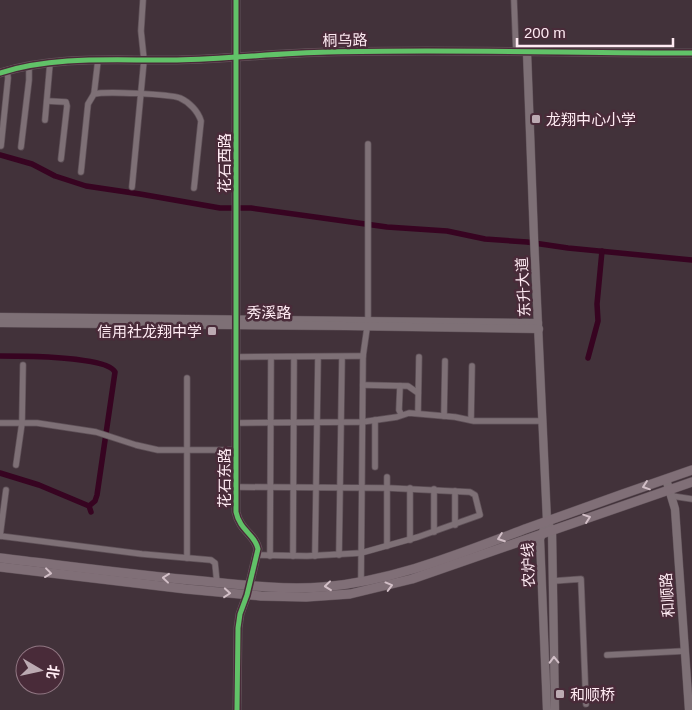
<svg xmlns="http://www.w3.org/2000/svg" width="692" height="710" viewBox="0 0 692 710" font-family="Arial,'Noto Sans SC',sans-serif">
	<style>
		.lines { fill: none; stroke-linecap: round; stroke-linejoin: round }
		.canal { stroke: #370421; stroke-width: 5.5 }
		.street-casing { stroke: #5f5158; stroke-width: 7 }
		.secondary-casing { stroke: #5f5158; stroke-width: 9 }
		.primary-casing { stroke: #5f5158; stroke-width: 10 }
		.street { stroke: #7e7076; stroke-width: 5.5 }
		.secondary { stroke: #7e7076; stroke-width: 8 }
		.primary { stroke: #806f77; stroke-width: 9 }
		.cycleway-casing { stroke: #492b39; stroke-width: 8 }
		.cycleway { stroke: #61c268; stroke-width: 5 }
		.oneway { stroke: #d2bfc7 }
		.oneway2 { stroke: #d1bfc7 }
		.poi-dot { fill: #bcaab2; stroke: #492b39; stroke-width: 2 }
		.labels { text-anchor: middle; dominant-baseline: central; stroke-width: 5; stroke-linejoin: round; paint-order: stroke }
		.street-label { font-size: 15px; fill: #feeaf2; stroke: #492b39 }
		.poi-label { font-size: 15px; fill: #feeaf2; stroke: #492b39; text-anchor: start }
	</style>
	<rect width="100%" height="100%" fill="#42323a"/>
	<g class="lines">
		<g class="canal">
			<polyline points="0,155 32,164 55,176 86,186 140,194 220,208 251,208 387,227 447,231 485,239 527,242 568,248 692,260"/>
			<path d="M0 356C19 356 107 356 115 372L97 495 95 501 89 506"/>
			<polyline points="588,358 598,321 597,304 602,251"/>
			<polyline points="0,473 39,485 89,506 91,512"/>
		</g>
		<defs>
			<g id="street">
				<polyline points="514,0 516,52"/>
				<polyline points="94,94 98,60"/>
				<polyline points="47,101 66,102 67,106 61,159"/>
				<polyline points="45,120 50,63"/>
				<polyline points="1,146 8,78 7,71"/>
				<polyline points="21,147 29,80 29,66"/>
				<path d="M81 172 88 104 94 94C105 91 169 94 180 98 189 102 198 111 201 121L194 188"/>
				<polyline points="132,187 144,60 141,31 143,0"/>
				<polyline points="236,357 363,356"/>
				<polyline points="187,378 187,558"/>
				<polyline points="363,385 408,386 418,393"/>
				<polyline points="400,386 399,410 401,414"/>
				<polyline points="418,413 419,357"/>
				<polyline points="444,416 445,361"/>
				<polyline points="375,420 375,467"/>
				<polyline points="471,420 472,366"/>
				<polyline points="0,423 37,423 96,432 136,445 158,450 236,450"/>
				<polyline points="236,423 362,422 397,417 409,413 455,417 474,421 542,421"/>
				<polyline points="16,465 22,423 23,365"/>
				<polyline points="387,477 387,546"/>
				<polyline points="236,487 388,488 470,492 475,495 480,515 418,537 361,553 307,556 257,555"/>
				<polyline points="455,491 455,525"/>
				<polyline points="672,496 692,499"/>
				<polyline points="434,532 434,489"/>
				<polyline points="0,536 142,554 211,560 215,563 217,583"/>
				<polyline points="0,536 6,490"/>
				<polyline points="410,540 410,488"/>
				<polyline points="339,555 342,357"/>
				<polyline points="270,556 271,357"/>
				<polyline points="293,556 294,357"/>
				<polyline points="315,556 318,357"/>
				<polyline points="553,581 581,579 586,704"/>
				<polyline points="361,582 363,356 368,321 368,144"/>
				<polyline points="607,655 685,651"/>
			</g>
			<g id="secondary">
				<path d="M236 0V512C240 531 255 534 258 549L247 595 240 614 238 628 237 710"/>
				<polyline points="527,52 534,238 547,521 540,539 547,710"/>
				<path d="M0 73C57 55 118 61 177 60 227 59 278 53 328 52 449 49 571 53 692 53"/>
				<polyline points="0,317 538,323"/>
				<polyline points="0,323 346,326 539,329"/>
				<polyline points="666,479 675,509 689,710"/>
				<polyline points="550,527 552,530 555,710"/>
			</g>
			<g id="primary">
				<path d="M0 558C68 566 135 575 202 581 242 585 282 590 323 587 395 581 461 553 528 528 583 508 637 489 692 470"/>
				<polyline points="0,567 186,589 261,596 306,597 350,594 412,579 692,482"/>
			</g>
		</defs>
		<use href="#street" class="street-casing"/>
		<use href="#secondary" class="secondary-casing"/>
		<use href="#primary" class="primary-casing"/>
		<use href="#street" class="street"/>
		<use href="#secondary" class="secondary"/>
		<use href="#primary" class="primary"/>
		<defs>
			<g id="cycleway">
				<path d="M236 0V512C240 531 255 534 258 549L247 595 240 614 238 628 237 710"/>
				<path d="M0 73C57 55 118 61 177 60 227 59 278 53 328 52 449 49 571 53 692 53"/>
			</g>
		</defs>
		<use href="#cycleway" class="cycleway-casing"/>
		<use href="#cycleway" class="cycleway"/>
	</g>
	<defs><path id="oneway-chevron" d="M-2-3.5L2.5 0L-2 3.5" fill="none" stroke-width="1.6" stroke-linecap="round" stroke-linejoin="round" transform="scale(1.25)"/></defs>
	<g class="oneway">
		<use href="#oneway-chevron" transform="translate(646 486) rotate(161)"/>
		<use href="#oneway-chevron" transform="translate(587 518) rotate(-19)"/>
		<use href="#oneway-chevron" transform="translate(501 538) rotate(160)"/>
		<use href="#oneway-chevron" transform="translate(48 573) rotate(7)"/>
		<use href="#oneway-chevron" transform="translate(166 578) rotate(-174)"/>
		<use href="#oneway-chevron" transform="translate(328 586) rotate(174)"/>
		<use href="#oneway-chevron" transform="translate(389 586) rotate(-15)"/>
		<use href="#oneway-chevron" transform="translate(227 593) rotate(5)"/>
	</g>
	<use class="oneway2" href="#oneway-chevron" transform="translate(554 660) rotate(-91)"/>
	<g class="poi-dot">
		<rect x="531" y="114" width="10" height="10" rx="2.5"/>
		<rect x="207" y="326" width="10" height="10" rx="2.5"/>
		<rect x="555" y="689" width="10" height="10" rx="2.5"/>
	</g>
	<g class="labels">
		<g class="street-label">
			<text transform="translate(345 40) rotate(-1)">桐乌路</text>
			<text transform="translate(224 163) rotate(-90)">花石西路</text>
			<text transform="translate(523 287) rotate(-93)">东升大道</text>
			<text x="269" y="312">秀溪路</text>
			<text transform="translate(224 478) rotate(-90)">花石东路</text>
			<text transform="translate(528 565) rotate(-92)">农炉线</text>
			<text transform="translate(667 595) rotate(-94)">和顺路</text>
		</g>
		<g class="poi-label">
			<text x="546" y="119">龙翔中心小学</text>
			<text x="202" y="331" text-anchor="end">信用社龙翔中学</text>
			<text x="570" y="694">和顺桥</text>
		</g>
	</g>
	<g transform="translate(40 670) rotate(99)"><circle r="24" fill="#492b39" stroke="#917783"/>
	<path d="M0-4L9 19L0 12L-9 19Z" fill="#bcaab2"/>
	<text y="-8" font-size="14" font-weight="bold" text-anchor="middle" fill="#feeaf2">北</text>
	</g>
	<path d="M517 38v8h156v-8" fill="none" stroke="#feeaf2" stroke-width="2.5"/>
	<text x="524" y="38" font-size="15" fill="#feeaf2" stroke="#492b39" stroke-width="4" paint-order="stroke">200 m</text>
</svg>
